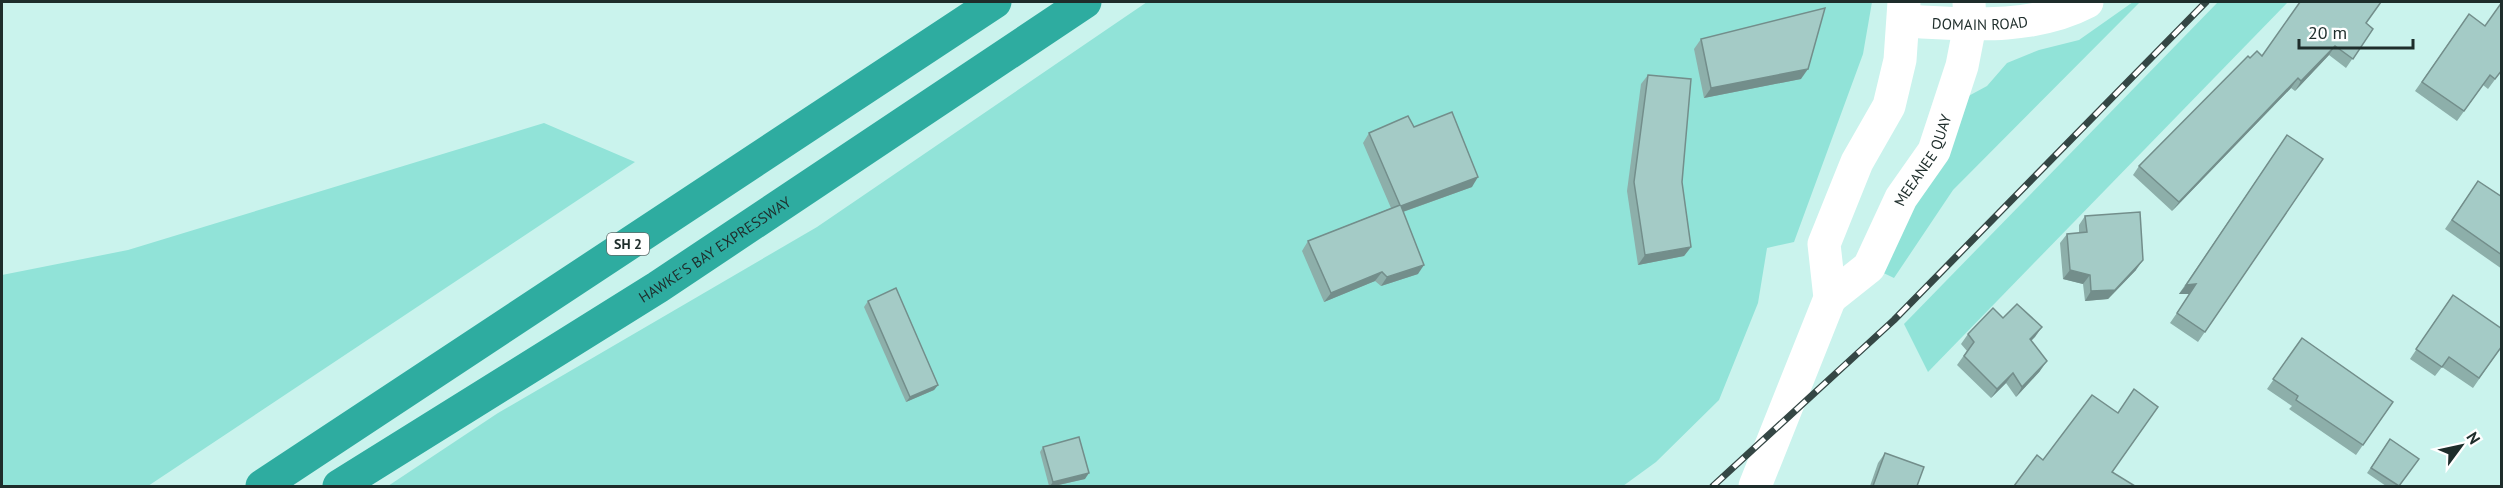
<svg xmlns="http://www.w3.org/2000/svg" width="2503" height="488" viewBox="0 0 2503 488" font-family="'PT Sans',sans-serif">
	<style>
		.green { fill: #91e3d8 }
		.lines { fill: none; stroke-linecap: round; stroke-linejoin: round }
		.street { stroke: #fff; stroke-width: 33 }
		.secondary { stroke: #fff; stroke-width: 33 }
		.highway { stroke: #2eaca0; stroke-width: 33 }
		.rail-casing { stroke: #354745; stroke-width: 7 }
		.rail { stroke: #fff; stroke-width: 4.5; stroke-dasharray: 14; stroke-linecap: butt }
		.wall { fill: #8dafaa }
		.shaded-wall { fill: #738e8b }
		.building { fill: #a4cbc6; stroke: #738e8b; stroke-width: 1.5 }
		.labels { text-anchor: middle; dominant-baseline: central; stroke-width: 4.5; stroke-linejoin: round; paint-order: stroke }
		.shield { fill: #fff; stroke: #626c6b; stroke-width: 1.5 }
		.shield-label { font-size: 14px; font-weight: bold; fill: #1e2d2b }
		.street-label { font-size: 15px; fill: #1e2d2b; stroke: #fff }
	</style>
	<rect width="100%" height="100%" fill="#caf3ed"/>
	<g class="green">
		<polygon points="1147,2 1872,2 1863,54 1794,242 1767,248 1758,303 1719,400 1656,462 1623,486 388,486 498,413 817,227"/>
		<polygon points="2133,2 2140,2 1953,190 1894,278 1871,267 1950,106 1987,86 2007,63 2039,50 2079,40"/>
		<polygon points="2218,2 2288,2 1928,372 1904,324"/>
		<polygon points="544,123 635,162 148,486 2,486 2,275 128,250"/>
	</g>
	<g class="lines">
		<path class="street" id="s1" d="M1905 21C1965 24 2032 31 2087 2"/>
		<g class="secondary">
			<path id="s2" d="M1830 298 1869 267 1901 198 1934 151 1962 66 1970 25 1969 2"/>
			<polyline points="1755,486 1830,298 1824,244 1857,162 1889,106 1900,60 1904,2"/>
		</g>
		<g class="highway">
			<polyline points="262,486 995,2"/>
			<path id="s3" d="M339 486 658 287 1085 2"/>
		</g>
		<defs>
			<polyline id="rail" points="1713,486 1894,320 2206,2"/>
		</defs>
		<use href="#rail" class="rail-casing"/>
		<use href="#rail" class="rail"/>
	</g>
	<g class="wall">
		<polygon points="2469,14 2502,70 2488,89 2483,85 2457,121 2415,91"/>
		<polygon points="2366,23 2373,29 2346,68 2329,55 2295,91 2291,88 2172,211 2133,175 2139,166 2250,58 2262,56"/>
		<polygon points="1701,39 1801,79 1704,98 1694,49"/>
		<polygon points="1648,75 1682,182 1691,247 1684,256 1638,265 1627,191 1641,84"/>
		<polygon points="1414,127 1472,187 1403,212 1418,274 1381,286 1375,281 1324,302 1302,251 1308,241 1391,208 1363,143 1369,133"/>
		<polygon points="2287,135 2323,159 2198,342 2170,323 2190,294 2179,294"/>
		<polygon points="2478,181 2502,197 2502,269 2445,229"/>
		<polygon points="2085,216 2136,270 2108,299 2085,301 2083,284 2063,279 2060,243 2067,234 2079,233 2079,225"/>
		<polygon points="2453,295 2502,346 2473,388 2442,367 2435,376 2410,359"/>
		<polygon points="868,301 938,385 934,390 906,402 864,307"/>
		<polygon points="2003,318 2042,327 2031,341 2040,371 2016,397 2006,383 1991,398 1957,365 1967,351 1961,344 1968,334"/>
		<polygon points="2302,338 2393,402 2356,455 2289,409 2292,406 2267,389"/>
		<polygon points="2390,439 2399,486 2386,486 2367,473"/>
		<polygon points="1043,447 1085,479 1054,486 1049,486 1040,452"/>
		<polygon points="1885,453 1917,486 1870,486 1878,463"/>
	</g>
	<g class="shaded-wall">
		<polygon points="2335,46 2329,55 2295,91 2301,81"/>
		<polygon points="1808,69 1801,79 1704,98 1711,88"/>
		<polygon points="2298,78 2291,88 2172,211 2179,202"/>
		<polygon points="1478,177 1472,187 1394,215 1401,206"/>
		<polygon points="1691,247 1684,256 1638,265 1645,255"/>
		<polygon points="2143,260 2136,270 2108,299 2085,301 2091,291"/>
		<polygon points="1424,265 1418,274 1381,286 1387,277"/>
		<polygon points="2070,270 2090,275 2083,284 2063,279"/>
		<polygon points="1382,272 1375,281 1324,302 1331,293"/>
		<polygon points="2196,284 2190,294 2179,294 2186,285"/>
		<polygon points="2042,327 2035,337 2023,349 2030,339"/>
		<polygon points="2047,361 2040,371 2016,397 2022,387"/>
		<polygon points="2013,373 2006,383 1991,398 1997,389"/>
		<polygon points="938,385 934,390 906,402 910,397"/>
		<polygon points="1089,473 1085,479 1054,486 1050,486 1053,482"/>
	</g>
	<g class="building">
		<polygon points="2300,2 2381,2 2366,23 2373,29 2353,59 2335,46 2301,81 2298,78 2179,202 2139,166 2248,56 2250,58 2257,51 2262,56"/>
		<polygon points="2502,2 2502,70 2495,79 2490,75 2464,111 2422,82 2469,14 2485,26"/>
		<polygon points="1825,8 1808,69 1711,88 1701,39"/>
		<polygon points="1648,75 1691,79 1682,182 1691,247 1645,255 1634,182"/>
		<polygon points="1452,112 1478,177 1401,206 1424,265 1387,277 1382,272 1331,293 1308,241 1400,205 1369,133 1408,116 1414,127"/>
		<polygon points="2287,135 2323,159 2205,332 2177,313 2196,284 2186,285"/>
		<polygon points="2478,181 2502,197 2502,255 2452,220"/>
		<polygon points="2140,212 2143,260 2115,290 2091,291 2090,275 2070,270 2067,234 2087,232 2085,216"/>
		<polygon points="896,288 938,385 910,397 868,301"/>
		<polygon points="2453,295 2502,329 2502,346 2479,378 2449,357 2442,367 2416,349"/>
		<polygon points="2017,304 2042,327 2030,339 2047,361 2022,387 2013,373 1997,389 1964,356 1974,342 1968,334 1993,308 2003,318"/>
		<polygon points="2302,338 2393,402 2363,445 2296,400 2298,396 2273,379"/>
		<polygon points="2134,389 2158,407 2112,472 2135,486 2014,486 2037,455 2043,460 2092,395 2118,413"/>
		<polygon points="1079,437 1089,473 1053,482 1043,447"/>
		<polygon points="2390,439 2419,459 2399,486 2371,468"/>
		<polygon points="1885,453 1924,467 1917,486 1873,486"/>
	</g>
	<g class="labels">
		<rect class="shield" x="607" y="233" width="42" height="22" rx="4.5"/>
		<g class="shield-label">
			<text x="628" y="244">SH 2</text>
		</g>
		<g class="street-label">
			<text stroke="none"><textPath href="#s1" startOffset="75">DOMAIN ROAD</textPath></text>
			<text stroke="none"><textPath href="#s2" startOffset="170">MEEANEE QUAY</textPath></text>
			<text stroke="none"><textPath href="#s3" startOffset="444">HAWKE'S BAY EXPRESSWAY</textPath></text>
		</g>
	</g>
	<rect width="2503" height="488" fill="none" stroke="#1e2d2b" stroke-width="6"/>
	<g transform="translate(2461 446) rotate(57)" stroke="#ffffff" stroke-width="4.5" paint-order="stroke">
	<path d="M0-4.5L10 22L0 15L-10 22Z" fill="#1e2d2b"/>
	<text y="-9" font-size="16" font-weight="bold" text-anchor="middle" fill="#1e2d2b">N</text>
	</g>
	<path d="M2299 39v9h114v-9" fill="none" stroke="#1e2d2b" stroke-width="3"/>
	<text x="2308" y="39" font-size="18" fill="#1e2d2b" stroke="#ffffff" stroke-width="4.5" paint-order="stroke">20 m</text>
</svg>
